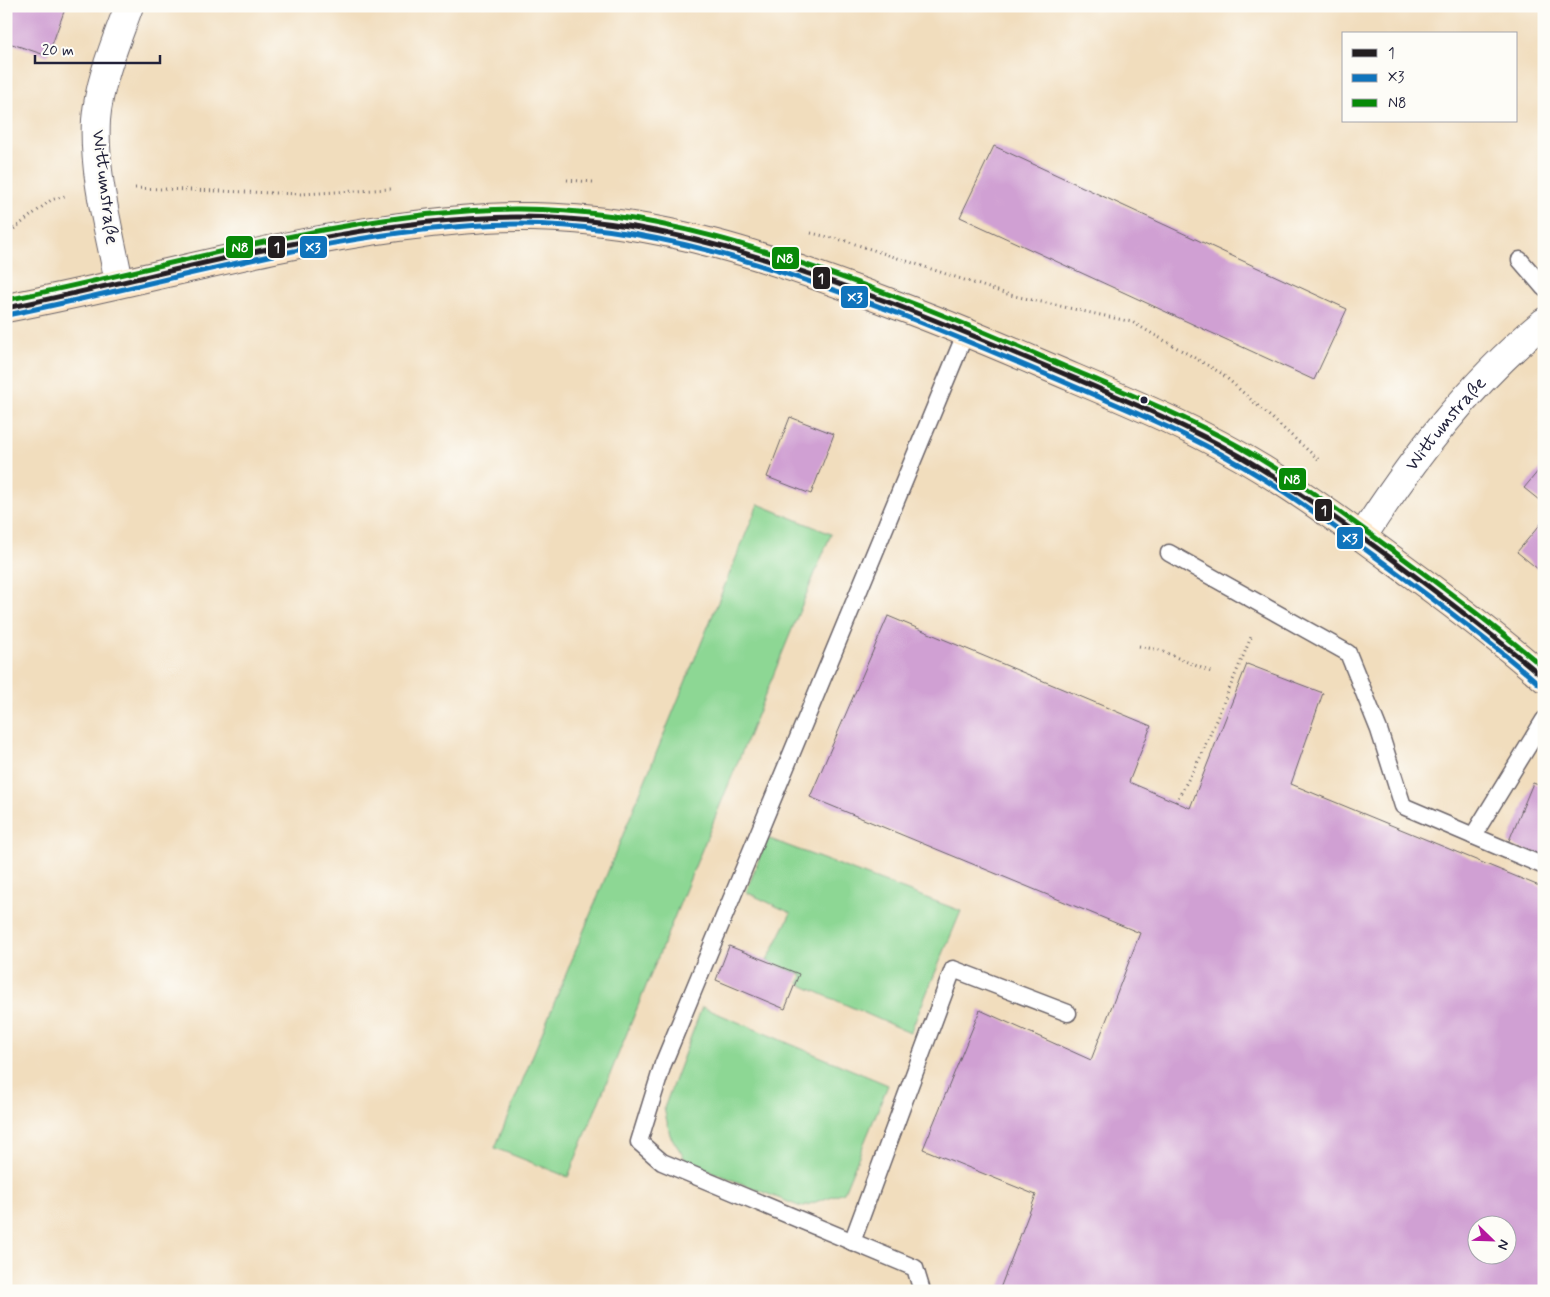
<svg xmlns="http://www.w3.org/2000/svg" width="1550" height="1297" viewBox="0 0 1550 1297" font-family="Mynerve,sans-serif">
	<style>
		.green { fill: #8dd794; stroke: #587c68 }
		.building { fill: #d0a0d3; fill-rule: evenodd }
		.lines { fill: none; stroke-linecap: round; stroke-linejoin: round }
		.lane-casing { stroke: #6a6368; stroke-width: 19 }
		.street-casing { stroke: #6a6368; stroke-width: 30 }
		.secondary-casing { stroke: #6a6368; stroke-width: 30 }
		.path { stroke: #6a6368; stroke-width: 3; stroke-dasharray: 1 4; stroke-linecap: butt }
		.lane { stroke: #fff; stroke-width: 16 }
		.street { stroke: #fff; stroke-width: 28 }
		.secondary { stroke: #fde5c5; stroke-width: 28 }
		.bus-1-casing { stroke: #fdfcf7; stroke-width: 9 }
		.bus-2-casing { stroke: #fdfcf7; stroke-width: 9 }
		.bus-3-casing { stroke: #fdfcf7; stroke-width: 9 }
		.bus-1 { stroke: #231f20; stroke-width: 5 }
		.bus-2 { stroke: #1074bc; stroke-width: 5 }
		.bus-3 { stroke: #088a08; stroke-width: 5 }
		.bus-dot { fill: #22223b; stroke: #fdfcf7; stroke-width: 2 }
		.labels { text-anchor: middle; dominant-baseline: central; stroke-width: 5; stroke-linejoin: round; paint-order: stroke }
		.street-label { font-size: 19px; fill: #22223b; stroke: #fdfcf7 }
		.line-badge { stroke: #fdfcf7; stroke-width: 2 }
		.badge-label { font-size: 14px; text-anchor: middle; font-weight: bold; fill: #fff }
	</style>
	<rect width="100%" height="100%" fill="#fdfcf7"/>
	<filter id="ink" filterUnits="userSpaceOnUse"><feTurbulence type="fractalNoise" baseFrequency=".02" numOctaves="2"/><feDisplacementMap in="SourceGraphic" scale="10" xChannelSelector="R" yChannelSelector="G"/><feConvolveMatrix kernelMatrix="1 2 1 2 8 2 1 2 1" color-interpolation-filters="sRGB"/></filter>
	<filter id="wash" filterUnits="userSpaceOnUse"><feTurbulence type="fractalNoise" baseFrequency=".0096" numOctaves="4" result="noise"/><feDisplacementMap in="SourceGraphic" scale="20" xChannelSelector="R" yChannelSelector="G"/><feGaussianBlur stdDeviation="1.12" result="paint"/><feColorMatrix in="noise" values="0 0 0 0 0 0 0 0 0 0 0 0 0 0 0 0 0 1.4 0 .05"/><feComposite in="paint" operator="in"/></filter>
	<g filter="url(#wash)">
		<rect width="100%" height="100%" fill="#f1ddbd"/>
		<g class="green">
			<polygon points="758,504 831,534 568,1177 495,1148"/>
			<polygon points="767,838 961,911 910,1033 799,984 802,975 767,961 791,913 746,892"/>
			<polygon points="702,1007 888,1085 844,1192 801,1207 687,1162 670,1135 664,1108"/>
		</g>
		<g id="blocks">
			<g class="building">
				<polygon points="6,6 66,6 48,56 6,42"/>
				<polygon points="994,146 1347,309 1314,380 960,217"/>
				<polygon points="790,417 834,434 811,494 767,477"/>
				<polygon points="1544,464 1544,504 1524,488"/>
				<polygon points="1544,520 1544,574 1517,552"/>
				<path d="M888 616 1151 726 1129 782 1190 808 1247 664 1323 693 1291 784 1544 888V1291H999L1036 1195 923 1149 980 1010 1091 1060 1140 933 810 797ZM1478 1224H1508V1254H1478Z"/>
				<polygon points="1533,783 1544,787 1544,858 1508,843"/>
				<polygon points="729,946 799,974 785,1009 716,980"/>
			</g>
		</g>
	</g>
	<g filter="url(#ink)">
		<use href="#blocks" fill-opacity="0" stroke="#6a6368" stroke-width="1"/>
		<g class="lines">
			<defs>
				<g id="lane">
					<polyline points="1520,260 1544,288"/>
					<polyline points="1169,553 1348,653 1379,730 1403,806 1544,866"/>
					<polyline points="1473,836 1544,720"/>
					<polyline points="852,1242 953,969 1068,1013"/>
					<polyline points="922,1291 915,1268 662,1162 639,1142 663,1064 966,332"/>
				</g>
				<g id="street">
					<path d="M119 282C109 229 93 174 96 120 99 81 116 42 129 6"/>
					<path id="s1" d="M1362 537C1414 457 1470 383 1544 322"/>
				</g>
				<path id="secondary" d="M6 308C138 283 266 245 399 227 443 221 488 216 532 217 663 219 776 259 896 305 956 327 1015 353 1074 378 1138 405 1202 432 1262 469 1314 501 1363 538 1412 574 1457 607 1502 641 1544 678"/>
			</defs>
			<use href="#lane" class="lane-casing"/>
			<use href="#street" class="street-casing"/>
			<use href="#secondary" class="secondary-casing"/>
			<g class="path">
				<polyline points="567,180 593,182"/>
				<polyline points="135,188 301,194 391,189"/>
				<polyline points="811,233 846,241 1010,295 1132,322 1221,373 1319,460"/>
				<polyline points="6,235 51,200 65,196"/>
				<polyline points="1139,646 1159,650 1211,672"/>
				<polyline points="1176,802 1201,756 1252,635"/>
			</g>
			<use href="#lane" class="lane"/>
			<use href="#street" class="street"/>
			<use href="#secondary" class="secondary"/>
			<defs>
				<path id="bus-1" d="M6 308C170 275 348 218 516 217 649 216 773 259 896 305 956 328 1015 353 1074 378 1130 402 1187 426 1240 456 1293 487 1343 523 1392 559 1444 598 1495 636 1544 678"/>
				<path id="bus-2" d="M7 315C171 282 348 226 515 224 647 223 772 266 894 312 954 335 1012 360 1071 385 1127 409 1184 432 1237 463 1290 493 1339 530 1388 566 1440 604 1491 642 1539 684"/>
				<path id="bus-3" d="M6 300C172 267 346 211 515 209 648 208 773 251 896 297 956 319 1014 345 1073 370 1130 394 1186 417 1240 447 1293 477 1343 514 1392 550 1444 588 1495 626 1544 668"/>
			</defs>
			<use href="#bus-1" class="bus-1-casing"/>
			<use href="#bus-2" class="bus-2-casing"/>
			<use href="#bus-3" class="bus-3-casing"/>
			<use href="#bus-1" class="bus-1"/>
			<use href="#bus-2" class="bus-2"/>
			<use href="#bus-3" class="bus-3"/>
		</g>
	</g>
	<circle class="bus-dot" cx="1144" cy="400" r="4.5"/>
	<g class="labels">
		<g class="street-label">
			<text transform="translate(105 187) rotate(83)">Wittumstraße</text>
			<text stroke="none"><textPath href="#s1" startOffset="141">Wittumstraße</textPath></text>
		</g>
	</g>
	<g class="line-badge">
		<rect x="267" y="235" width="19" height="24" rx="5" fill="#231f20"/>
		<rect x="299" y="235" width="29" height="24" rx="5" fill="#1074bc"/>
		<rect x="225" y="235" width="29" height="24" rx="5" fill="#088a08"/>
		<rect x="771" y="246" width="29" height="24" rx="5" fill="#088a08"/>
		<rect x="812" y="266" width="19" height="24" rx="5" fill="#231f20"/>
		<rect x="840" y="285" width="29" height="24" rx="5" fill="#1074bc"/>
		<rect x="1278" y="467" width="29" height="24" rx="5" fill="#088a08"/>
		<rect x="1314" y="498" width="19" height="24" rx="5" fill="#231f20"/>
		<rect x="1336" y="526" width="28" height="24" rx="5" fill="#1074bc"/>
	</g>
	<g class="badge-label">
		<text x="277" y="252">1</text>
		<text x="313" y="252">X3</text>
		<text x="240" y="252">N8</text>
		<text x="785" y="263">N8</text>
		<text x="821" y="283">1</text>
		<text x="855" y="302">X3</text>
		<text x="1292" y="484">N8</text>
		<text x="1324" y="515">1</text>
		<text x="1350" y="543">X3</text>
	</g>
	<rect width="1550" height="1297" fill="none" stroke="#fdfcf7" stroke-width="25"/>
	<rect x="1342" y="32" width="175" height="90" fill="#fdfcf7" stroke="#a5a5ac"/>
	<rect x="1352" y="49" width="25" height="8" fill="#231f20" stroke="#a5a5ac"/>
	<text x="1388" y="58" font-size="15" fill="#22223b">1</text>
	<rect x="1352" y="74" width="25" height="8" fill="#1074bc" stroke="#a5a5ac"/>
	<text x="1388" y="82" font-size="15" fill="#22223b">X3</text>
	<rect x="1352" y="99" width="25" height="8" fill="#088a08" stroke="#a5a5ac"/>
	<text x="1388" y="108" font-size="15" fill="#22223b">N8</text>
	<g transform="translate(1492 1240) rotate(113)"><circle r="24" fill="#fdfcf7" stroke="#a5a5ac"/>
	<path d="M0-4L9 19L0 12L-9 19Z" fill="#b5179e"/>
	<text y="-8" font-size="14" font-weight="bold" text-anchor="middle" fill="#22223b">N</text>
	</g>
	<path d="M35 55v8h125v-8" fill="none" stroke="#22223b" stroke-width="2.5"/>
	<text x="42" y="55" font-size="15" fill="#22223b" stroke="#fdfcf7" stroke-width="4" paint-order="stroke">20 m</text>
</svg>
